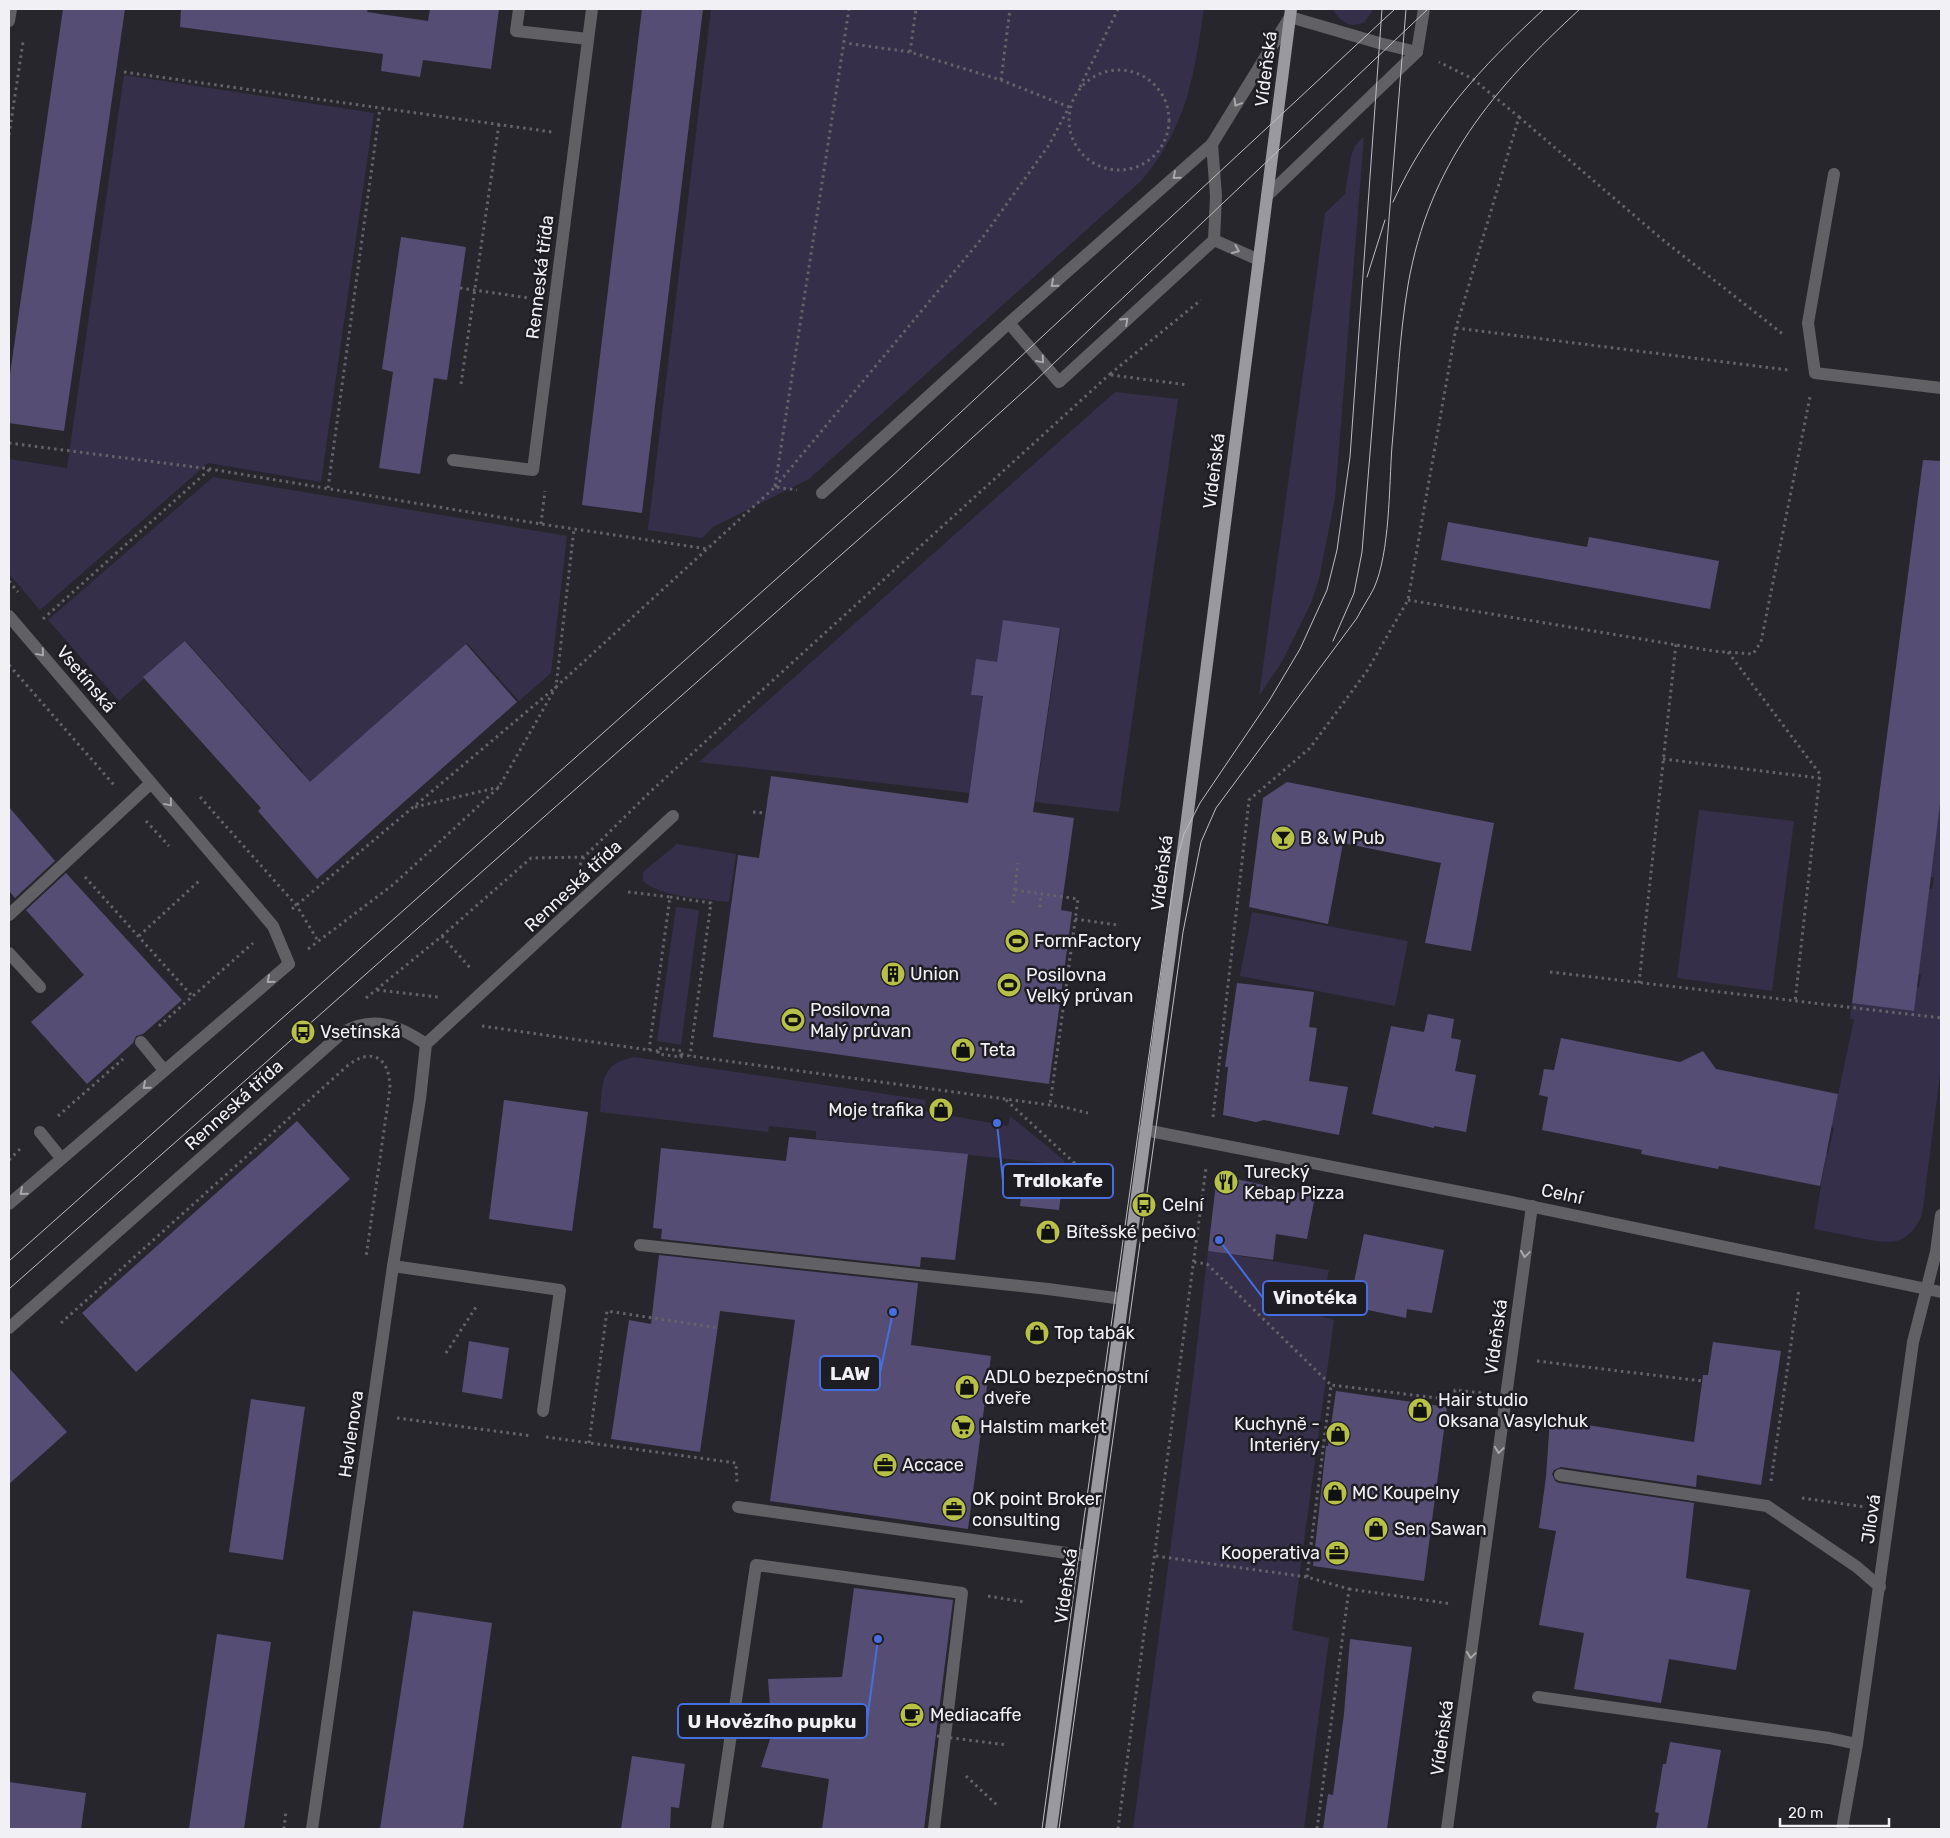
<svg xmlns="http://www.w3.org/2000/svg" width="1950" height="1838" viewBox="0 0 1950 1838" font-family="Rubik,sans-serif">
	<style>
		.green { fill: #352f4a }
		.building { fill: #564d75 }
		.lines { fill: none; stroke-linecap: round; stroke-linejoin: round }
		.path { stroke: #646369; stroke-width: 3; stroke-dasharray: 2.5 4; stroke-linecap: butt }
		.minor { stroke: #616064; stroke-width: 12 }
		.major { stroke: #9a99a0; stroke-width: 12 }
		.tram { stroke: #bebdc2; stroke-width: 1 }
		.path-bridge { stroke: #646369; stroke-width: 3; stroke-dasharray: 2.5 4; stroke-linecap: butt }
		.oneway { stroke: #a9a8ac }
		.labels { text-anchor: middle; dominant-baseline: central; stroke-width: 5; stroke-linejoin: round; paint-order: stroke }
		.street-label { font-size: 18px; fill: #f1f0f4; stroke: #1e1d23 }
		.poi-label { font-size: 18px; fill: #f1f0f4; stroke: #1e1d23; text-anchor: start }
		.leader { fill: none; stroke: #476ede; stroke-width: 2 }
		.callout-dot { fill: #476ede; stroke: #1e1d23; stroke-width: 2 }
		.callout { fill: #1e1d23; stroke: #476ede; stroke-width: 2 }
		.callout-label { font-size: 19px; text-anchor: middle; font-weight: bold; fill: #f1f0f4 }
	</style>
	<rect width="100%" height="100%" fill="#27262d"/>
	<g class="green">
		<path d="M711 9H1204C1194 76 1187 126 1142 180L809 479 713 527 702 538 648 530Z"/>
		<path d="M1332 9H1373L1365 22C1349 30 1341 21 1332 9Z"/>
		<polygon points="124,75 374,113 321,482 208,463 40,610 9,574 9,459 67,468"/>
		<polygon points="1364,136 1335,498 1319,579 1311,603 1282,662 1259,696 1325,213 1345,194 1351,156 1355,146"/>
		<polygon points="1115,392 1178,399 1119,812 1035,802 1061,628 1004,620 998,662 972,695 993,698 976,748 969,793 699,762"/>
		<polygon points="213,477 567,536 551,673 519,701 467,643 308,785 300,776 303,772 186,641 119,701 48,620"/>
		<path d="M1941 794V1067L1922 1215C1907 1247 1891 1244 1860 1238 1845 1235 1829 1232 1814 1229L1826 1154H1828L1834 1128 1831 1127 1854 1020 1850 1018 1852 1003 1919 987 1921 975 1918 974 1929 889H1932L1934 877H1930Z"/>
		<polygon points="1699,810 1794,821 1772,991 1677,978"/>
		<path d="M677 844 736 854 729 902C707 899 659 897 643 881V872Z"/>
		<polygon points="676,907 699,910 681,1045 657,1041"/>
		<polygon points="1252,912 1408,941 1395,1006 1240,976"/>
		<path d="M634 1057 926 1100 924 1111 1008 1126 1010 1116 1064 1160 1065 1165 816 1139V1131L769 1126 768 1132 600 1112C603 1082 600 1064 634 1057Z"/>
		<polygon points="1208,1251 1329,1270 1320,1316 1334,1320 1292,1630 1329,1638 1304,1829 1133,1829 1192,1387"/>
	</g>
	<g class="building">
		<polygon points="63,9 125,9 64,431 9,423 9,381"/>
		<polygon points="181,9 368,9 367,12 428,21 430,9 499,9 491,69 423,60 420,77 381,71 383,54 180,27"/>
		<polygon points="642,9 703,9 642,513 582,505"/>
		<polygon points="401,237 466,247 447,380 434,378 420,474 379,468 393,372 382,369"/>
		<polygon points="1923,460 1941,461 1941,796 1914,1011 1852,1003"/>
		<polygon points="1448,522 1587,547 1589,537 1719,561 1710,609 1441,560"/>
		<polygon points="1003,620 1060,628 1033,812 1074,818 1061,910 1072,912 1049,1084 713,1037 738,855 759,858 771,776 968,803 983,696 971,695 976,659 997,662"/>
		<polygon points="185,641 310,782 466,644 517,702 317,879 258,811 261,808 143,677"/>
		<polygon points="1287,782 1494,823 1471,951 1425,943 1441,863 1343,843 1328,924 1249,907 1263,798"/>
		<polygon points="9,807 55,861 15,898 9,891"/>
		<polygon points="66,873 182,1000 143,1034 136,1036 133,1043 87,1084 31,1022 84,975 26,910"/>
		<polygon points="1237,983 1314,992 1309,1027 1317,1028 1309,1081 1348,1087 1339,1135 1264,1120 1256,1122 1223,1115 1228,1067 1225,1067"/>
		<polygon points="1428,1014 1454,1019 1451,1038 1461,1040 1455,1071 1476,1075 1466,1132 1434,1126 1434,1128 1372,1114 1391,1026 1424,1032"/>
		<polygon points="1561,1038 1680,1062 1703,1051 1716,1069 1838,1094 1820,1186 1719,1166 1718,1169 1641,1154 1642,1150 1542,1130 1548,1097 1539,1095 1544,1069 1554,1070"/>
		<polygon points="504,1100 588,1112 572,1231 489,1219"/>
		<polygon points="297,1121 350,1179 136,1372 82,1313"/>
		<polygon points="789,1137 968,1154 955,1260 921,1257 920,1267 661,1239 662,1229 653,1228 661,1148 786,1161"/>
		<polygon points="1024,1174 1063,1179 1059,1210 1020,1206"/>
		<polygon points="1217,1175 1315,1196 1307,1239 1276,1234 1273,1260 1208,1251"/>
		<polygon points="1364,1234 1444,1250 1432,1313 1407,1309 1406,1318 1349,1306"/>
		<polygon points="659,1255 918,1283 911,1345 991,1356 968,1529 770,1501 795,1320 720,1311 700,1452 611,1439 629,1320 651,1324"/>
		<polygon points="469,1341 509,1348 502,1399 462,1392"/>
		<polygon points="1713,1342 1781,1351 1761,1485 1697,1475 1696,1487 1561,1467 1554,1470 1552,1474 1555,1481 1559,1483 1694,1503 1686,1578 1750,1590 1736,1670 1669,1659 1661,1703 1574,1689 1584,1633 1539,1625 1556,1531 1539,1528 1546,1477 1550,1419 1694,1442 1703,1375 1708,1375"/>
		<polygon points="9,1368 67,1432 9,1484"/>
		<polygon points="1336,1391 1447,1407 1424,1581 1313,1566 1326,1446 1328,1446"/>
		<polygon points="251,1399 305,1407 283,1560 229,1552"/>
		<polygon points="854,1588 953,1600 924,1829 822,1829 829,1779 761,1767 772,1733 768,1679 842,1677"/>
		<polygon points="413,1611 492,1623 463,1829 380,1829"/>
		<polygon points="217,1634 271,1642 244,1829 189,1829"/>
		<polygon points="1350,1639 1412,1647 1387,1829 1323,1829 1328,1794 1333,1795 1344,1714"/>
		<polygon points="1670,1742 1721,1750 1707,1829 1656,1829 1659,1813 1655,1812 1663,1764 1666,1764"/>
		<polygon points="632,1756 685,1764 679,1808 671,1807 670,1829 621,1829"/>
		<polygon points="9,1782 86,1793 81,1829 9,1829"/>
	</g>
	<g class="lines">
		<g class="path">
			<polyline points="910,52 916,9"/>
			<circle cx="1119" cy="120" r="50"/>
			<polyline points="124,72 552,132"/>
			<polyline points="1001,80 1010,9"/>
			<polyline points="1080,87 1118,9"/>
			<polyline points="1519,117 1663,240 1784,335"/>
			<polyline points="9,135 23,42"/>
			<polyline points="460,288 529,298"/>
			<polyline points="1456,328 1788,370"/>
			<polyline points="1110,374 1201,300"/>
			<polyline points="1111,375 1188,385"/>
			<polyline points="461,384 499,124"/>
			<polyline points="9,443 210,469 541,524 708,549"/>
			<polyline points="775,486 849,9"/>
			<polyline points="775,487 983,237 1049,145 1069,107 1001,80 910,52 845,43"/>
			<polyline points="328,488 380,108"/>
			<polyline points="541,524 545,491"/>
			<polyline points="9,581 18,592"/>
			<polyline points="1408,600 1713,651 1753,654 1761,642 1810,397"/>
			<polyline points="43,619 210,469"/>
			<polyline points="1728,652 1820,774 1795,1002"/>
			<polyline points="9,665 114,785"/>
			<polyline points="1663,759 1819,778"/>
			<polyline points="200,797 297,906 318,941"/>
			<polyline points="415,807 499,787"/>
			<polyline points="753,812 766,813"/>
			<polyline points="146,821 169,846"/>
			<polyline points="580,865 584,857 651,791 1110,374 1108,372"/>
			<polyline points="85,877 192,996"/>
			<polyline points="1015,890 1078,899 1050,1105"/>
			<polyline points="628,892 670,897 649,1050"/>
			<polyline points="670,897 711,903 690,1056"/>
			<polyline points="1013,903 1018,863"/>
			<polyline points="1040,907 1041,895"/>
			<polyline points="292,909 556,687 775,487 797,490"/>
			<polyline points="1075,919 1117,925"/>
			<polyline points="139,936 199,881"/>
			<polyline points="442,936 471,969"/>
			<polyline points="308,949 394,884 499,787 556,687 574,529"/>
			<polyline points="1550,972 1941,1018"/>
			<polyline points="1639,983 1676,644"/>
			<polyline points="377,990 438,997"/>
			<polyline points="366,998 442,936 531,858 584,857"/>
			<polyline points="159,1026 253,943"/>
			<polyline points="482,1026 649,1050 658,1051 658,1048 682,1051 681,1054 690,1056 1064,1107 1088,1113"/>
			<polyline points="658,1051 658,1054 681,1057 681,1054"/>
			<polyline points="1006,1100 1081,1169"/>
			<polyline points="58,1116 123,1059"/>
			<polyline points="1213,1117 1249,800 1310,748 1367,671 1408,600 1456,328 1519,117 1473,79 1439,62"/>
			<polyline points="9,1160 21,1148"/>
			<polyline points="1194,1262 1207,1264 1331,1385"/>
			<path d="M61 1323 346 1067C371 1046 390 1057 390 1088L366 1257"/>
			<polyline points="446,1353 478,1304"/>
			<polyline points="1537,1361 1702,1381"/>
			<polyline points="397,1418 532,1436"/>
			<polyline points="546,1437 736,1463 737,1482"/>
			<polyline points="589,1443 607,1311 719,1328"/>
			<polyline points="1771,1481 1799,1289"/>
			<polyline points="1802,1498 1865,1507"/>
			<polyline points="1156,1556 1307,1577 1349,1589 1317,1829"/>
			<polyline points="1307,1577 1331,1385 1454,1400 1455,1390 1482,1393"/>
			<polyline points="1349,1589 1452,1604"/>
			<polyline points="988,1596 1024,1602"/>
			<polyline points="966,1776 998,1806"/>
			<polyline points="284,1829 286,1810"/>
			<polyline points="1118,1829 1206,1168"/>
		</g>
		<g class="minor">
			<polyline points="519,9 516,31 588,39"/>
			<polyline points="9,21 11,9"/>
			<polyline points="1834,174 1808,323 1815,373 1941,388"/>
			<polyline points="1267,196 1417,52 1424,9"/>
			<polyline points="1214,240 1259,260"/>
			<polyline points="1009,323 1059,382 1214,240 1216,196 1212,144"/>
			<polyline points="453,460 533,470 592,9"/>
			<polyline points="822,493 1009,323 1212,144 1290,17 1379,43 1417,52"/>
			<polyline points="9,616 273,926 289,964 9,1204"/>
			<polyline points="9,915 151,783"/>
			<polyline points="9,953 40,987"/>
			<polyline points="141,1042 164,1070"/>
			<polyline points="426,1044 673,816"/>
			<polyline points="1145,1130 1506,1201 1941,1292"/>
			<polyline points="40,1132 61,1158"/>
			<polyline points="640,1245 1048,1289 1123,1299"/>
			<polyline points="393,1266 560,1290 543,1411"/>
			<path d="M9 1328 342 1033C373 1015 398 1025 426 1044"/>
			<polyline points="1560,1475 1767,1506 1857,1567 1880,1587"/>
			<polyline points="738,1507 1088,1556"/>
			<polyline points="1538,1697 1829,1738 1857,1744"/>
			<polyline points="312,1829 393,1266 420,1099 426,1044"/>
			<polyline points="717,1829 756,1565 962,1593 934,1829"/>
			<polyline points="1447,1829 1532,1206"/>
			<polyline points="1842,1829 1857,1744 1913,1342 1936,1252 1941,1215"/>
		</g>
		<polyline class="major" points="1051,1829 1170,952 1291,9"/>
		<g class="tram">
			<path d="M1393 202C1429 123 1481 67 1544 9"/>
			<polyline points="1367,277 1385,220"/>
			<polyline points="1333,641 1354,593 1362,552 1406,9"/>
			<polyline points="9,1261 891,477 1395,9"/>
			<polyline points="9,1289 910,494 1034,382 1428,9"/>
			<polyline points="1042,1829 1079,1554 1176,863 1184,834 1200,803 1269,701 1300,649 1327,590 1337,550 1350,457 1382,9"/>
			<path d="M1059 1829 1183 932 1201 842 1216 808 1357 618C1362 608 1369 598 1374 588 1390 552 1389 487 1392 446 1397 393 1399 338 1408 285 1429 164 1493 89 1580 9"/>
		</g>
		<polyline class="path-bridge" points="937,1736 1007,1745"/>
	</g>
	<defs><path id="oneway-chevron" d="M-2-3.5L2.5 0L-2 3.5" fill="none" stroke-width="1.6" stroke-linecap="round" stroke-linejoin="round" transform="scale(1.25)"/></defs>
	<g class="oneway">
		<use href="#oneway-chevron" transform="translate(1237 103) rotate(121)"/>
		<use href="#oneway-chevron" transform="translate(1176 176) rotate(139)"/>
		<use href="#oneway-chevron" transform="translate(1236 250) rotate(23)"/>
		<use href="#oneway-chevron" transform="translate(1054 284) rotate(139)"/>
		<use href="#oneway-chevron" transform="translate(1125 321) rotate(-43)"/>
		<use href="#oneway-chevron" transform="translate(1041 360) rotate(49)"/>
		<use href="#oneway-chevron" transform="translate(41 653) rotate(50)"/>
		<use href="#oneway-chevron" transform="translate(169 803) rotate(50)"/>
		<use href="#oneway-chevron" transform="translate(270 980) rotate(139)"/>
		<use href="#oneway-chevron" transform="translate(146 1086) rotate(139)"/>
		<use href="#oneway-chevron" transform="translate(23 1192) rotate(139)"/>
		<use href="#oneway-chevron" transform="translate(1525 1254) rotate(98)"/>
		<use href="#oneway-chevron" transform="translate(1499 1450) rotate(98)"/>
		<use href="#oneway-chevron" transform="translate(1471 1655) rotate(98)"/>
	</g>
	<defs>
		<symbol id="bar-disc" viewBox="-11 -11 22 22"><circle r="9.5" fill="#b8c147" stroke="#1e1d23"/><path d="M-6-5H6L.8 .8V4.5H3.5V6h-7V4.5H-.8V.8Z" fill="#111"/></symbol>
		<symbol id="stadium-disc" viewBox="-11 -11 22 22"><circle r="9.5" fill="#b8c147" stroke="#1e1d23"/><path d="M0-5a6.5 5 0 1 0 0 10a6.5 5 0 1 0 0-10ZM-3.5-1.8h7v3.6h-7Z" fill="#111"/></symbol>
		<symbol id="building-disc" viewBox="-11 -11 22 22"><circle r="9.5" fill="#b8c147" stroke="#1e1d23"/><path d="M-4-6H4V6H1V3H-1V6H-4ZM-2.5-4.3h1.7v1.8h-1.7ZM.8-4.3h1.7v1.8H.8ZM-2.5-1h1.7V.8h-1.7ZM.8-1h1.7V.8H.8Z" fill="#111"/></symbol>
		<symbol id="bus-disc" viewBox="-11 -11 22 22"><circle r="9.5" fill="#b8c147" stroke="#1e1d23"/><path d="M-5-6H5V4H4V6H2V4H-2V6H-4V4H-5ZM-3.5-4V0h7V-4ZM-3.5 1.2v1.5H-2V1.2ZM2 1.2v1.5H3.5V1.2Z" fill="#111"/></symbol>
		<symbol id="shop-disc" viewBox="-11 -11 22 22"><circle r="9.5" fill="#b8c147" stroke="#1e1d23"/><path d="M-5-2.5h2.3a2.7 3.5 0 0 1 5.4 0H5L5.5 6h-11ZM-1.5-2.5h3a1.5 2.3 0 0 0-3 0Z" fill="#111"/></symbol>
		<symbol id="restaurant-disc" viewBox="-11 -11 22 22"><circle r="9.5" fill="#b8c147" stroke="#1e1d23"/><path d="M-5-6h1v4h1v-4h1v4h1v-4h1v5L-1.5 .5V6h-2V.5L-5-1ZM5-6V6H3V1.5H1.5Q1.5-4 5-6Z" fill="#111"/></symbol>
		<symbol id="supermarket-disc" viewBox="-11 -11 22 22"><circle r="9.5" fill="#b8c147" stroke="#1e1d23"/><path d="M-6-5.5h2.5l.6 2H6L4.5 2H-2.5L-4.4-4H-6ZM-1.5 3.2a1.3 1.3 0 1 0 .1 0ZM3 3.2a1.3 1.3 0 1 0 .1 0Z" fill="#111"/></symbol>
		<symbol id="office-disc" viewBox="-11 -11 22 22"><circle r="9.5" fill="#b8c147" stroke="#1e1d23"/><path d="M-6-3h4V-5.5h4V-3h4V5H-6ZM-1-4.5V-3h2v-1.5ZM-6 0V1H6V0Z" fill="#111"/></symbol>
		<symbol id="cafe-disc" viewBox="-11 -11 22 22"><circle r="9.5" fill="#b8c147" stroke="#1e1d23"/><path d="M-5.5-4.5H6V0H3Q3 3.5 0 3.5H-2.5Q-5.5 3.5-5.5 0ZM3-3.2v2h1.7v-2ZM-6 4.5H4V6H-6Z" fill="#111"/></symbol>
	</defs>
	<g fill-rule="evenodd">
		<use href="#bar-disc" x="1269" y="824" width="28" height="28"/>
		<use href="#stadium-disc" x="1003" y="927" width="28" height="28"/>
		<use href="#building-disc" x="879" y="960" width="28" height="28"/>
		<use href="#stadium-disc" x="995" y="971" width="28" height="28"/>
		<use href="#stadium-disc" x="779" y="1006" width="28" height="28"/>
		<use href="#bus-disc" x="289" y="1018" width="28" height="28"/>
		<use href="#shop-disc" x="949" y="1036" width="28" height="28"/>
		<use href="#shop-disc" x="927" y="1096" width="28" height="28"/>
		<use href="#restaurant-disc" x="1212" y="1168" width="28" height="28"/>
		<use href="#bus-disc" x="1130" y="1191" width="28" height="28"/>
		<use href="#shop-disc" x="1034" y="1218" width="28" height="28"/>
		<use href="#shop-disc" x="1023" y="1319" width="28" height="28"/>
		<use href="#shop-disc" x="953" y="1373" width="28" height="28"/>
		<use href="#shop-disc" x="1406" y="1396" width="28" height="28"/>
		<use href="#supermarket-disc" x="949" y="1413" width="28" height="28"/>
		<use href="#shop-disc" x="1324" y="1420" width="28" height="28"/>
		<use href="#office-disc" x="871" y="1451" width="28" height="28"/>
		<use href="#shop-disc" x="1321" y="1479" width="28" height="28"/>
		<use href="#office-disc" x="940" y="1495" width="28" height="28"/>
		<use href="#shop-disc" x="1362" y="1515" width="28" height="28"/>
		<use href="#office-disc" x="1323" y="1539" width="28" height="28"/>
		<use href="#cafe-disc" x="898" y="1701" width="28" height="28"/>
	</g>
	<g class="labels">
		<g class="street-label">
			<text transform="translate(1266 69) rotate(-83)">Vídeňská</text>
			<text transform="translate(540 277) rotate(-83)">Renneská třída</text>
			<text transform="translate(1214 471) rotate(-83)">Vídeňská</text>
			<text transform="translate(86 679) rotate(50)">Vsetínská</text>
			<text transform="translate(1162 873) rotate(-83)">Vídeňská</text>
			<text transform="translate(573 886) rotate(-43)">Renneská třída</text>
			<text transform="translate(234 1105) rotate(-42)">Renneská třída</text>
			<text transform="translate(1562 1194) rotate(12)">Celní</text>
			<text transform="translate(1496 1337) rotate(-82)">Vídeňská</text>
			<text transform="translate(351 1434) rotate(-82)">Havlenova</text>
			<text transform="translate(1871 1519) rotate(-82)">Jílová</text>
			<text transform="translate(1066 1586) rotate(-82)">Vídeňská</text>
			<text transform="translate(1442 1738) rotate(-82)">Vídeňská</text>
		</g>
		<g class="poi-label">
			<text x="1300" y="838">B &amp; W Pub</text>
			<text x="1034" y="941">FormFactory</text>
			<text x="910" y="974">Union</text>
			<text x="1026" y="975">Posilovna<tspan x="1026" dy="21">Velký průvan</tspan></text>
			<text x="810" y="1010">Posilovna<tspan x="810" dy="21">Malý průvan</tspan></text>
			<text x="320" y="1032">Vsetínská</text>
			<text x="980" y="1050">Teta</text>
			<text x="924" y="1110" text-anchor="end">Moje trafika</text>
			<text x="1244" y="1172">Turecký<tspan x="1244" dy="21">Kebap Pizza</tspan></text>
			<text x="1162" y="1205">Celní</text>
			<text x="1066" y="1232">Bítešské pečivo</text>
			<text x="1054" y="1333">Top tabák</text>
			<text x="984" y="1377">ADLO bezpečnostní<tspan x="984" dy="21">dveře</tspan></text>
			<text x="1438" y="1400">Hair studio<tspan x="1438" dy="21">Oksana Vasylchuk</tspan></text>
			<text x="1320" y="1424" text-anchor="end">Kuchyně -<tspan x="1320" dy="21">Interiéry</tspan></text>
			<text x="980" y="1427">Halstim market</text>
			<text x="902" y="1465">Accace</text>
			<text x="1352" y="1493">MC Koupelny</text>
			<text x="972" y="1499">OK point Broker<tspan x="972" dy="21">consulting</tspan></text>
			<text x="1394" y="1529">Sen Sawan</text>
			<text x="1320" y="1553" text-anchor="end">Kooperativa</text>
			<text x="930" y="1715">Mediacaffe</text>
		</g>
	</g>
	<path class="leader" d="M997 1123L1003 1181M1219 1240L1263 1298M893 1312L880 1373M878 1639L867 1721"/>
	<g class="callout-dot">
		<circle cx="997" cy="1123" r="5"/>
		<circle cx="1219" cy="1240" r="5"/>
		<circle cx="893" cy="1312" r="5"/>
		<circle cx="878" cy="1639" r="5"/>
	</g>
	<g class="callout">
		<rect x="1003" y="1164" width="110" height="34" rx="5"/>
		<rect x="1263" y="1281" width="104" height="34" rx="5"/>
		<rect x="820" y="1356" width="60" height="34" rx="5"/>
		<rect x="678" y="1704" width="189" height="34" rx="5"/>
	</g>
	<g class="callout-label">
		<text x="1058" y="1187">Trdlokafe</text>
		<text x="1315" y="1304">Vinotéka</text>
		<text x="850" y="1380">LAW</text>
		<text x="772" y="1728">U Hovězího pupku</text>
	</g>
	<rect width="1950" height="1838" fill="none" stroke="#f1f0f4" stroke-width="20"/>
	<path d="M1780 1818v8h109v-8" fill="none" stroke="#f1f0f4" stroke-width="2.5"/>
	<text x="1788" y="1818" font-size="15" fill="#f1f0f4" stroke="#1e1d23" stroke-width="4" paint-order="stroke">20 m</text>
</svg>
